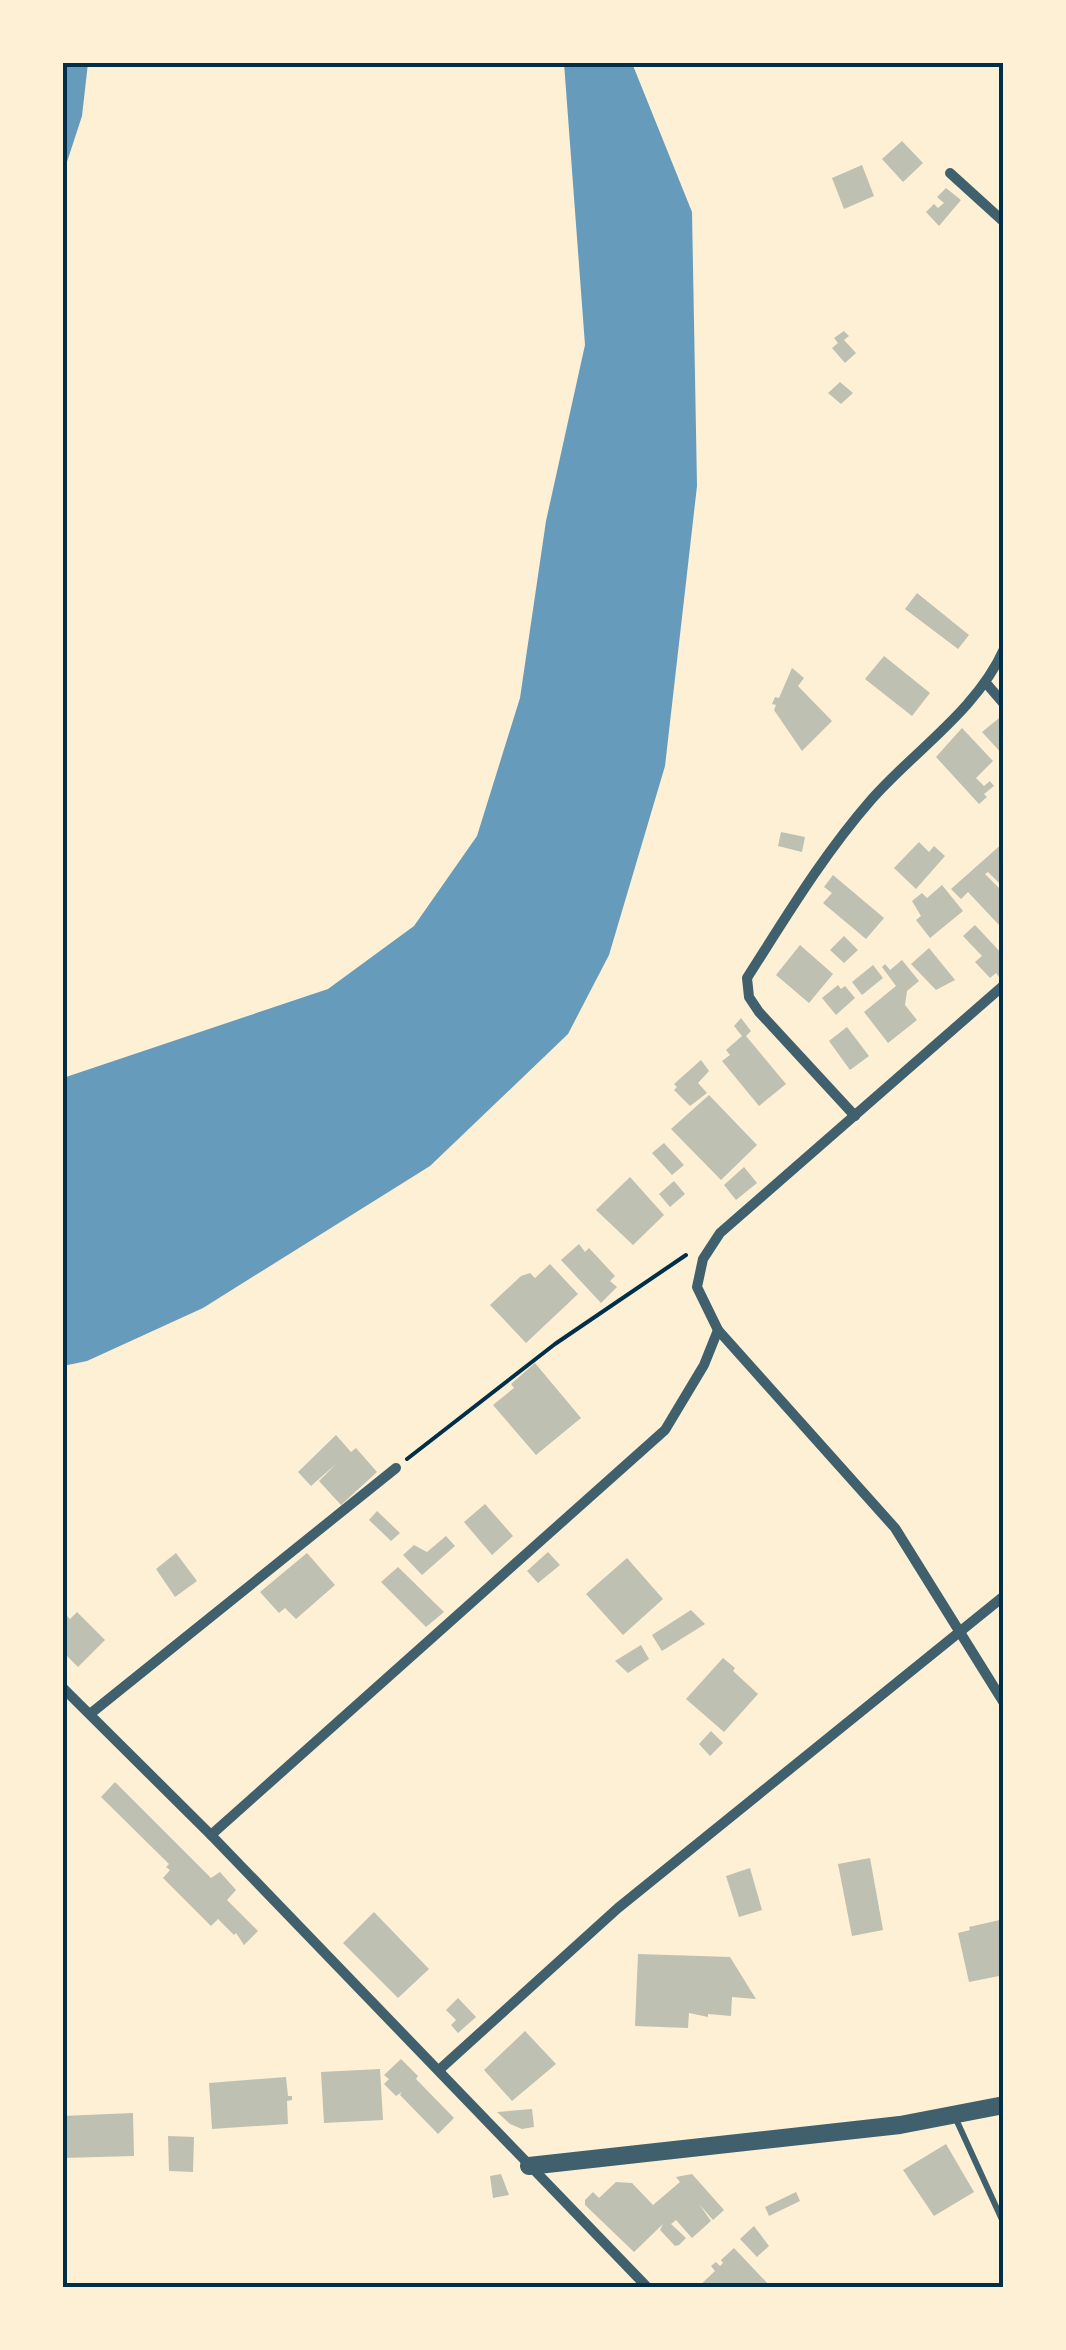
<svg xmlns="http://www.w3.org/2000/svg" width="1066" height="2350" viewBox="0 0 1066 2350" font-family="Montserrat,sans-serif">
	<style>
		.water { fill: #669bbc }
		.building { fill: #bec0b2 }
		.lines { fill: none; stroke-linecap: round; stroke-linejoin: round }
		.path { stroke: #003049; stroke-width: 4 }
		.service { stroke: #3f606c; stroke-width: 6 }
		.minor { stroke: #3f606c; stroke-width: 10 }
		.tertiary { stroke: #3f606c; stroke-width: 18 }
		.neatline { fill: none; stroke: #003049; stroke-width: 4 }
	</style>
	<rect width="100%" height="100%" fill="#fdf0d5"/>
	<g class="water">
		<polygon points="63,62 88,63 82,116 63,174"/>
		<polygon points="564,63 632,63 692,212 697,486 665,766 609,955 568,1034 430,1166 203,1308 87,1361 63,1366 63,1078 328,989 414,926 477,836 520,698 546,521 585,345"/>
	</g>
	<g class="building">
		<polygon points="902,141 923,163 903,182 882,159"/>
		<polygon points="862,165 874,196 844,209 832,178"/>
		<polygon points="946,188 961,200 939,226 926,212 934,204 938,208 944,203 937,197"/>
		<polygon points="844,331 849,336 844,340 856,353 845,363 832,348 838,343 834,338"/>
		<polygon points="840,382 853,393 841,404 828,393"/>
		<polygon points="917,593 969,635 958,649 905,609"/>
		<polygon points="884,656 930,693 912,716 865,679"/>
		<polygon points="792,668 804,678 798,686 832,721 802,751 774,710 776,705 772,704 775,697 779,698"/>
		<polygon points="1004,714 1004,756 982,732"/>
		<polygon points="962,728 993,761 976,778 984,786 990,781 994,786 984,794 987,797 979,804 936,757"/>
		<polygon points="781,832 805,837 802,852 778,846"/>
		<polygon points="919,842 929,852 934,846 945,856 916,889 894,868"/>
		<polygon points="1004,842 1004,888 988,872 985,874 1004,893 1004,920 999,925 968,892 961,899 951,889"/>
		<polygon points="833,875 884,918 866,939 823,903 832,893 824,887"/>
		<polygon points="942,885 963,911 930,938 916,920 921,916 912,901 922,893 927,898"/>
		<polygon points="975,925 1004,956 1004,972 999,977 996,973 990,978 975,962 982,956 963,936"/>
		<polygon points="844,936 858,950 844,963 830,950"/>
		<polygon points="800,945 833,974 809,1003 776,975"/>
		<polygon points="929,948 955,980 936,990 911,964"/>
		<polygon points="902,960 919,981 907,991 905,1005 917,1020 888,1043 864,1012 896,986 882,967 885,964 890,970"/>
		<polygon points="873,965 883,978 862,995 852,982"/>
		<polygon points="838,985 841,989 845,986 855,998 836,1015 822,998"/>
		<polygon points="741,1018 751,1031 746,1036 786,1084 759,1106 722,1061 730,1055 726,1050 742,1036 734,1026"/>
		<polygon points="847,1027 869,1056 850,1070 829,1041"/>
		<polygon points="701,1060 709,1071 698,1083 707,1093 690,1106 674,1090 677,1087 674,1084"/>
		<polygon points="709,1095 757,1145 721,1180 671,1129"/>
		<polygon points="664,1143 684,1165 672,1175 652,1153"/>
		<polygon points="744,1167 757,1183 736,1200 724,1185"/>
		<polygon points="630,1177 664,1215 633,1245 596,1210"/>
		<polygon points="674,1181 685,1194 670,1207 659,1194"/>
		<polygon points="579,1244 585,1252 589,1248 615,1276 610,1281 617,1287 601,1303 561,1260"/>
		<polygon points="550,1264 578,1294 526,1343 490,1305 521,1276 530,1273 535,1278"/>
		<polygon points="535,1363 581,1418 536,1455 493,1405 514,1388 511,1384"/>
		<polygon points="336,1435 351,1452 356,1448 377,1472 341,1505 319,1481 337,1463 311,1486 298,1472"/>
		<polygon points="485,1504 513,1536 492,1555 464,1522"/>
		<polygon points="377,1511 400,1533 391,1541 369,1520"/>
		<polygon points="446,1536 455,1546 422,1575 403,1555 414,1545 427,1552"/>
		<polygon points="548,1552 560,1565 538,1583 527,1571"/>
		<polygon points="176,1553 197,1581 175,1597 156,1569"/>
		<polygon points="307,1553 335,1585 296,1619 285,1608 279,1613 260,1592"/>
		<polygon points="627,1558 663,1599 623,1635 586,1594"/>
		<polygon points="398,1567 444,1612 426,1627 381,1582"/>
		<polygon points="691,1610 705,1624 662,1651 652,1635"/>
		<polygon points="62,1611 70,1619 77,1612 105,1640 78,1667 62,1651"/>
		<polygon points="641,1645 649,1659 628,1673 615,1661"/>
		<polygon points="723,1658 735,1668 733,1671 758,1694 724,1732 686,1699"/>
		<polygon points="711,1731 723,1743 710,1756 699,1744"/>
		<polygon points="115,1782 211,1878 220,1872 236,1890 227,1900 258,1931 244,1945 236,1933 234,1935 218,1919 211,1926 163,1878 170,1870 166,1867 169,1864 101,1797"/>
		<polygon points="870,1858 883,1930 852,1936 838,1864"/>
		<polygon points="750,1868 762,1910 739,1917 726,1876"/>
		<polygon points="374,1912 429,1969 398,1998 343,1943"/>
		<polygon points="1004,1919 1004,1975 969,1982 958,1933 970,1930 969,1927"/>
		<polygon points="638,1954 730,1957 756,1999 732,1997 731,2016 708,2014 708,2017 689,2013 688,2028 635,2026"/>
		<polygon points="458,1998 476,2017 458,2033 451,2025 456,2020 446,2010"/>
		<polygon points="525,2031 556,2064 512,2101 484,2070"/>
		<polygon points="401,2059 418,2076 416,2079 454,2118 438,2134 400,2095 402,2092 396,2096 384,2084 389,2079 384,2075"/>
		<polygon points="380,2069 383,2120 324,2123 321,2072"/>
		<polygon points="286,2077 288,2096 292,2096 292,2100 287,2101 288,2124 212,2129 209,2083"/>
		<polygon points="532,2109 534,2127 522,2129 510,2124 497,2112"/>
		<polygon points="133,2113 134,2156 62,2158 62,2116"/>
		<polygon points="168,2136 194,2137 193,2172 169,2171"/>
		<polygon points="946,2144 974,2192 934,2216 903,2170"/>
		<polygon points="501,2174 509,2195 493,2198 490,2176"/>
		<polygon points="692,2174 724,2210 713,2220 699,2204 711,2221 692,2238 676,2220 671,2224 686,2238 679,2245 675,2246 660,2230 663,2224 634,2252 585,2205 585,2200 593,2192 599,2198 616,2182 632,2183 653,2205 680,2182 676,2177"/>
		<polygon points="796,2192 800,2201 769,2216 765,2207"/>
		<polygon points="754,2226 769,2246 757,2257 740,2239"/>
		<polygon points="734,2248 770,2286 697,2288 715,2271 711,2266 716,2262 720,2266 723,2263 721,2260"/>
	</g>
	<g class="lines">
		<polyline class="path" points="407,1459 555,1344 686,1255"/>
		<polyline class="service" points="955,2117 1004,2224"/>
		<g class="minor">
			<polyline points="950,173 1004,222"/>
			<polyline points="986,683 1004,704"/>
			<polyline points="1004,985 720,1233 703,1259 697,1287 718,1330 895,1528 1004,1703"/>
			<path d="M855 1116 759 1012 749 997 747 978C786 917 823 855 871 800 914 751 977 710 1004 649"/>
			<polyline points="62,1687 211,1835 648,2288"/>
			<polyline points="90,1714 396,1468"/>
			<polyline points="211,1835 665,1430 704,1365 718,1330"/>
			<polyline points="439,2070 618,1908 1004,1596"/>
		</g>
		<polyline class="tertiary" points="529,2166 900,2125 1004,2105"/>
	</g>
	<rect width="1066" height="2350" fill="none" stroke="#fdf0d5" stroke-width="130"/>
	<rect x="65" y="65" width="936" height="2220" class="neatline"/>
</svg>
